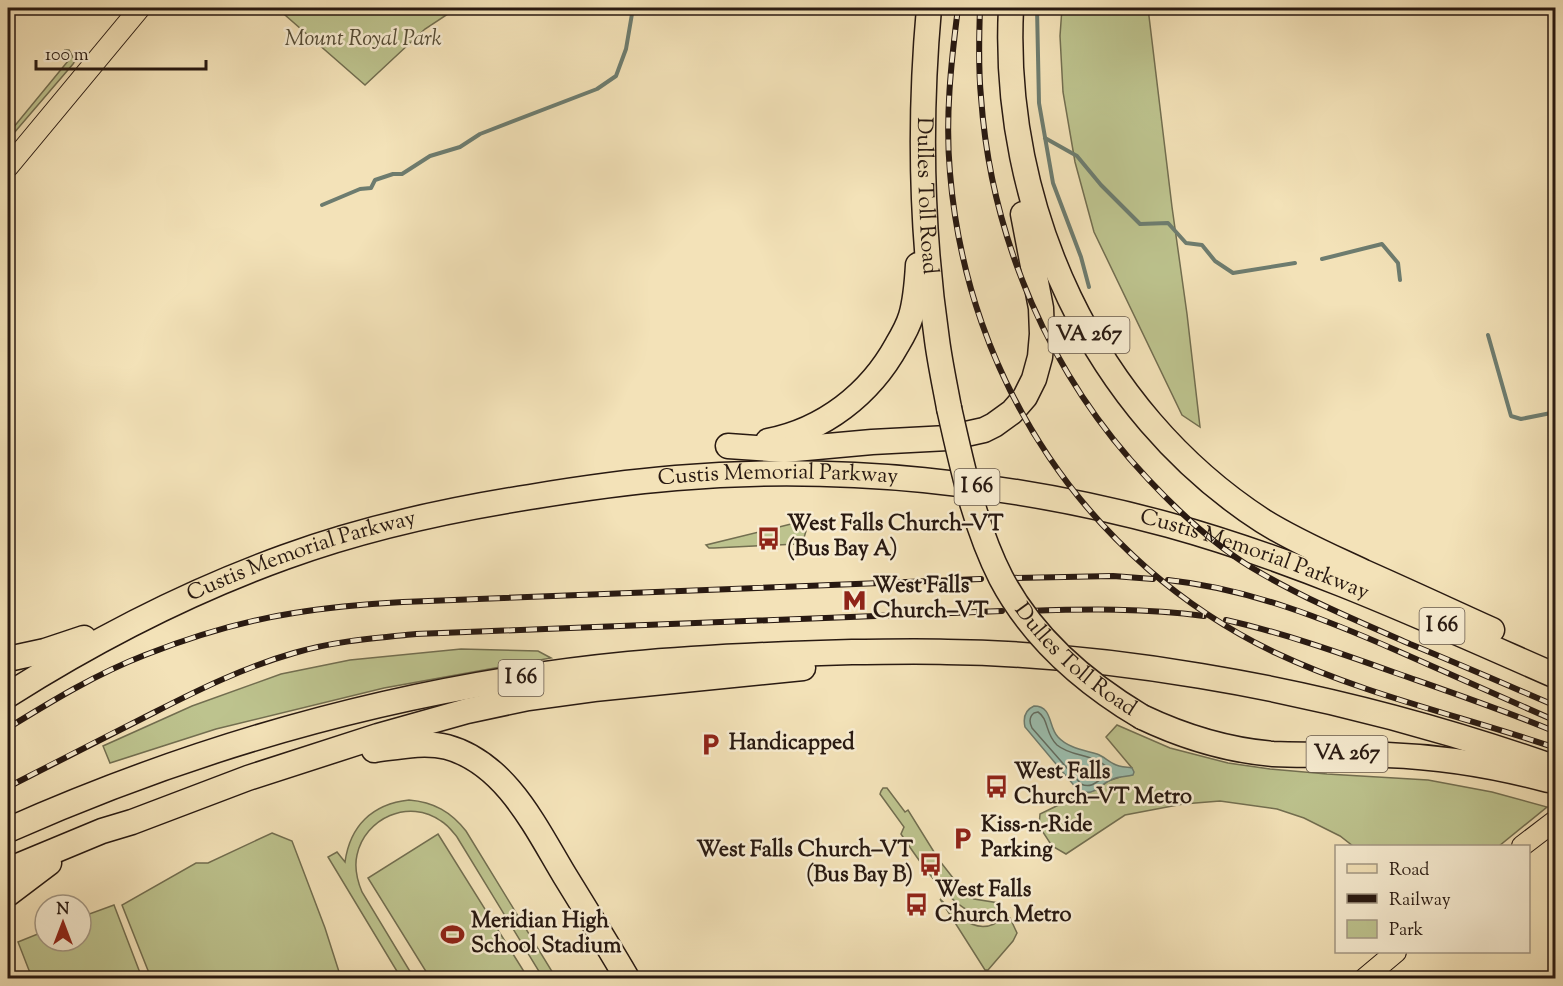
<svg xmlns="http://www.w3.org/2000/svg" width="1563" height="986" viewBox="0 0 1563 986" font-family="'Sorts Mill Goudy',serif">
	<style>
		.green { fill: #bdc38e; stroke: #726e50; stroke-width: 1.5 }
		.water { fill: #9bbeae; stroke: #6d7c6f; stroke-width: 1.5 }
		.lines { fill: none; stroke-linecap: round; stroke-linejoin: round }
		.shore { stroke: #626c60; stroke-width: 1.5 }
		.stream { stroke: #6d7c6f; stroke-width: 4 }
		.major-casing { stroke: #281911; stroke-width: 22 }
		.highway-casing { stroke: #281911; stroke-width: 27 }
		.major { stroke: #f3e2b8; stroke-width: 20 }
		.highway { stroke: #f3e2b8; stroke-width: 24 }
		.rail-casing { stroke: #281911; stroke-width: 6 }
		.rail { stroke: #f7ecd1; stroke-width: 4; stroke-dasharray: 11; stroke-linecap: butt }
		.highway-bridge-casing { stroke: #281911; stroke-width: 27; stroke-linecap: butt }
		.highway-bridge { stroke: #f3e2b8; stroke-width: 24 }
		.labels { text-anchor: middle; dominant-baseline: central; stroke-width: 5; stroke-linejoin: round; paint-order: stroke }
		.shield { fill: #f7ecd1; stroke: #66584b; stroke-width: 1.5 }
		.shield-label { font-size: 21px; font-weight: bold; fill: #281911 }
		.park-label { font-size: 22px; font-style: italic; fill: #554c36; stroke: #f7ecd1 }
		.street-label { font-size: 22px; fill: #281911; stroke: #f7ecd1 }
		.poi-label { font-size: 22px; font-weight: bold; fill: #281911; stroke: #f7ecd1; text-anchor: start }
	</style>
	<rect width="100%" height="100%" fill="#f3e2b8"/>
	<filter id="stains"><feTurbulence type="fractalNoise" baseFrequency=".00333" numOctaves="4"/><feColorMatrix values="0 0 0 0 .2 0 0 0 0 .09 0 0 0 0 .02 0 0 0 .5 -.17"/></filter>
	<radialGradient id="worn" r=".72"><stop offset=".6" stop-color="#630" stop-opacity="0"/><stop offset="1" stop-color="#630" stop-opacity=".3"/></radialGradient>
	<g class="green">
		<polygon points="277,8 457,8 425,29 365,85"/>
		<polygon points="1062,8 1148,8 1172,207 1187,314 1200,427 1182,415 1094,232 1075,162 1063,92 1060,36"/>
		<polygon points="65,50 69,50 75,61 73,64 8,140 8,134 68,61 62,54"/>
		<polygon points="791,524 798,524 806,531 803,541 797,544 714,548 709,548 706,545"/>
		<polygon points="461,649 538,651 551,658 384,688 216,729 110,763 103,746 192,706 281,674 350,660"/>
		<polygon points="1117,725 1170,748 1228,763 1270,769 1327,774 1428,780 1492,792 1547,807 1499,846 1353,846 1340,836 1304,818 1277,809 1220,801 1183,804 1125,815 1066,854 1052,846 1039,826 1040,814 1073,798 1082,792 1087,792 1097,790 1108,781 1120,777 1132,768 1106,737"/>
		<path d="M883 788H887L905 812 908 810 939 860 964 892 974 899 999 903V907L993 915C988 915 983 916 979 915 950 908 917 858 901 834L904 827 880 794 881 791Z"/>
		<path d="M409 800C434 802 451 812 466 831L556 978H543L457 837C452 831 448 825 441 821 409 798 365 818 357 855 354 868 357 880 362 892L414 978H401L328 857 337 852 345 862C350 826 372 804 409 800Z"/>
		<polygon points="272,833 292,841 325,928 341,978 151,978 122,905 196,863 208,863"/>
		<polygon points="438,834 528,978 430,978 368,878"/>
		<path d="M940 899C958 916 980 941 1005 916L1010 918 1017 933 1013 941 988 970H985Z"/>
		<polygon points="114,905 142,978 32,978 18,942 45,931 45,941 81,941 81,917"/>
	</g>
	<path class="water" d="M1034 706C1053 706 1048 727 1058 737 1068 748 1084 750 1097 754 1103 756 1108 761 1114 764 1119 767 1126 767 1132 768L1134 772 1133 775C1126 777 1119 776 1113 779 1099 784 1094 799 1077 789L1025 727C1023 718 1025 710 1034 706Z"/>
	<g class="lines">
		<path class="shore" d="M1038 712C1049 719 1045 734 1057 745 1069 755 1084 754 1098 761 1102 763 1106 766 1110 769V773C1100 778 1093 790 1081 784L1032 728C1029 722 1029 717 1034 713Z"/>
		<g class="stream">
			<polyline points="1037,8 1039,103 1053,183 1081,257 1089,287"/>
			<polyline points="1045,138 1077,156 1101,185 1140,224 1168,223 1186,243 1202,245 1215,261 1233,273 1295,263"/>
			<polyline points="322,205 360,189 371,188 375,180 393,174 402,174 430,156 460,147 480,134 597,89 616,76 626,49 633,8"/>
			<polyline points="1322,259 1382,244 1398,263 1400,280"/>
			<polyline points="1488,335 1511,416 1521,419 1556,412"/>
		</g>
		<defs>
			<g id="major">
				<polyline points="8,167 140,8"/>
				<polyline points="1522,846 1556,820"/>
				<polyline points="1365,978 1396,952"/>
			</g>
			<g id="highway">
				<path id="s1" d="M929 8C919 119 921 230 937 340 940 363 945 386 949 408"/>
				<path d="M1011 8C1001 207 1093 411 1263 521 1295 541 1330 556 1364 572 1407 591 1450 611 1492 630"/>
				<path d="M768 441C824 430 870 394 897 345 903 335 908 326 911 316 916 299 917 282 918 265"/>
				<polyline points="728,446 784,450 872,442 948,438 984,430 994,425 1012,412 1025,397 1034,379 1040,357 1042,334 1041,308 1023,214"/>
				<polyline points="8,659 45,651 84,638"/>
				<path id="s2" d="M8 695C95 640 188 592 285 557 364 528 447 510 530 497 578 489 627 482 676 478 838 464 1011 482 1169 525 1303 562 1428 620 1556 676"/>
				<path d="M1142 717C1184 737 1227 750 1273 754 1311 756 1349 753 1387 755 1441 757 1496 766 1548 780"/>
				<path d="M374 750C397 747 424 741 447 747 506 763 536 828 565 876 586 910 607 944 627 978"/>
				<path d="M8 830C204 743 414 685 629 664 703 657 777 654 852 652 883 652 915 651 947 652 1032 653 1118 662 1201 676 1322 696 1440 727 1556 768"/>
				<polyline points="8,870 102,831 132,822 248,778 378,736 467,711 528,698 594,689 803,668"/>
				<polyline points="8,894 49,863"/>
			</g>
		</defs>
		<use href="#major" class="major-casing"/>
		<use href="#highway" class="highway-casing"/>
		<use href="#major" class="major"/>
		<use href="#highway" class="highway"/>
		<defs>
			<g id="rail">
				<path d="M958 8C951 63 945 118 950 173 967 380 1088 563 1276 653 1365 695 1462 716 1556 748"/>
				<path d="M980 8C979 37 978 67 981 97 991 239 1050 376 1148 479 1178 511 1212 543 1249 566 1300 597 1355 620 1410 644 1459 664 1507 685 1556 706"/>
				<polyline points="1011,578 1113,576 1153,579"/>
				<path d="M1168 580C1250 589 1325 619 1400 652 1452 675 1504 698 1556 721"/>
				<path d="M1027 611C1087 609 1145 608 1204 616"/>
				<path d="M1226 620C1284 633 1340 653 1396 673 1450 692 1503 710 1556 732"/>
				<path d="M8 728C52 701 96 674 145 655 193 636 243 621 294 613 330 607 367 604 403 602L981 579"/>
				<path d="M8 787C56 762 105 737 155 712 200 689 245 667 294 653 334 641 375 638 416 634L1002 611"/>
			</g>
		</defs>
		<use href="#rail" class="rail-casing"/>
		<use href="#rail" class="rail"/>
		<defs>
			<g id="highway-bridge">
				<path id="s3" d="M949 408C962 465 974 525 1001 578 1032 637 1085 683 1142 717"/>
			</g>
		</defs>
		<use href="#highway-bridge" class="highway-bridge-casing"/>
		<use href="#highway-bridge" class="highway-bridge"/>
	</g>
	<defs>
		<symbol id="bus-bare" viewBox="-9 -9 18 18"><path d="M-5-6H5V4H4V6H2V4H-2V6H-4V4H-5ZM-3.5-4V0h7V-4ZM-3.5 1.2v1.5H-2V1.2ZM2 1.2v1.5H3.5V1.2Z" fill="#8f2418" stroke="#f7ecd1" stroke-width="2.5" paint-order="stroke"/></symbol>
		<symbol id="metro-bare" viewBox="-9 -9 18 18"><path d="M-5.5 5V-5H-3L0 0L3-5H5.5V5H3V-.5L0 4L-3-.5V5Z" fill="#8f2418" stroke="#f7ecd1" stroke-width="2.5" paint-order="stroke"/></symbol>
		<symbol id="parking-bare" viewBox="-9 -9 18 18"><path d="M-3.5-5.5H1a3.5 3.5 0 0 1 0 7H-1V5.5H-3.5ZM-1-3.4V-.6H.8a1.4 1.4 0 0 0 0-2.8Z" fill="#8f2418" stroke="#f7ecd1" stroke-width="2.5" paint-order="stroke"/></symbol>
		<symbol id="stadium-bare" viewBox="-9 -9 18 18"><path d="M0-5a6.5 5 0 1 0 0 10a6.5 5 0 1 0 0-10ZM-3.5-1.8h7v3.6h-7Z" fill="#8f2418" stroke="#f7ecd1" stroke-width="2.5" paint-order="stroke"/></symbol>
	</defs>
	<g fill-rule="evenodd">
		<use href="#bus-bare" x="752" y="522" width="33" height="33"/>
		<use href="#metro-bare" x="838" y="584" width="33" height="33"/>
		<use href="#parking-bare" x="694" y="728" width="33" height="33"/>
		<use href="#bus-bare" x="980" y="770" width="33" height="33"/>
		<use href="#parking-bare" x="946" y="822" width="33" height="33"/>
		<use href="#bus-bare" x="914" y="848" width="33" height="33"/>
		<use href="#bus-bare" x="900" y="888" width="33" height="33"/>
		<use href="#stadium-bare" x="436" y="918" width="33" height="33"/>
	</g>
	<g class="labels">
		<g class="shield">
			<rect x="1048.5" y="317" width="81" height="36" rx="4.5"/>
			<rect x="954.5" y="469" width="45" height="36" rx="4.5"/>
			<rect x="1419.5" y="608" width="45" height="36" rx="4.5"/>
			<rect x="498.5" y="660" width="45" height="36" rx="4.5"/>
			<rect x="1306.5" y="736" width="81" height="36" rx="4.5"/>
		</g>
		<g class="shield-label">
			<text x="1089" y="335">VA 267</text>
			<text x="977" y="487">I 66</text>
			<text x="1442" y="626">I 66</text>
			<text x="521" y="678">I 66</text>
			<text x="1347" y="754">VA 267</text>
		</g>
		<g class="park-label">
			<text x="363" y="40">Mount Royal Park</text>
		</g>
		<g class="street-label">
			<text stroke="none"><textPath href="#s1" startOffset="188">Dulles Toll Road</textPath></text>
			<text stroke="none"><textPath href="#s2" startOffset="812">Custis Memorial Parkway</textPath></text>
			<text stroke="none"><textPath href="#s2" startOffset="1298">Custis Memorial Parkway</textPath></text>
			<text stroke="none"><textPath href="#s2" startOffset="326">Custis Memorial Parkway</textPath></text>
			<text stroke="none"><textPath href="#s3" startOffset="290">Dulles Toll Road</textPath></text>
		</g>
		<g class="poi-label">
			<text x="787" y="525">West Falls Church–VT<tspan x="787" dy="25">(Bus Bay A)</tspan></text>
			<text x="873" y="587">West Falls<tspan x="873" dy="25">Church–VT</tspan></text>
			<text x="729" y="744">Handicapped</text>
			<text x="1014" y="773">West Falls<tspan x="1014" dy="25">Church–VT Metro</tspan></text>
			<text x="981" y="826">Kiss-n-Ride<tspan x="981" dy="25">Parking</tspan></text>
			<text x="913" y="851" text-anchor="end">West Falls Church–VT<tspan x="913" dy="25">(Bus Bay B)</tspan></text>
			<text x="935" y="891">West Falls<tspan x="935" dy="25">Church Metro</tspan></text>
			<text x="471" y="922">Meridian High<tspan x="471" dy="25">School Stadium</tspan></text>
		</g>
	</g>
	<rect width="1563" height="986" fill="none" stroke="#f3e2b8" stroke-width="30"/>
	<rect x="9" y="9" width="1545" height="968" fill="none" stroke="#281911" stroke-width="3"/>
	<rect x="15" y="15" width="1533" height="956" fill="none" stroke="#281911" stroke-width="1.5"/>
	<rect x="1335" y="845" width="195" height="108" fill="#f7ecd1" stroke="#a49884" stroke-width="1.5"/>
	<rect x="1347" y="864" width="30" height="9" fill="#f3e2b8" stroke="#a49884" stroke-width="1.5"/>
	<text x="1389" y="875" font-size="18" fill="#281911">Road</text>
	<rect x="1347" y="894" width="30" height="9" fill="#281911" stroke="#a49884" stroke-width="1.5"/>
	<text x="1389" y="905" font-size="18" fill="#281911">Railway</text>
	<rect x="1347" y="920" width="30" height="18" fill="#bdc38e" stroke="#a49884" stroke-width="1.5"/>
	<text x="1389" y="935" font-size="18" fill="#281911">Park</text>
	<g transform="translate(63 923)"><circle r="28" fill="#f7ecd1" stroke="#a49884" stroke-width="1.5"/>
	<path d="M0-4.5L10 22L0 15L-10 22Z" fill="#8f2418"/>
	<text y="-9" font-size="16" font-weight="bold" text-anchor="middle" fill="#281911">N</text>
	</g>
	<path d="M36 60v9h170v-9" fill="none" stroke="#281911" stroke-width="3"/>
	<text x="45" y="60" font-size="18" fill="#281911" stroke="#f7ecd1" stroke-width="4.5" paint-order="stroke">100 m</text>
	<rect width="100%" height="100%" filter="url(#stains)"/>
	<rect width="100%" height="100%" fill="url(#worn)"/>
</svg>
